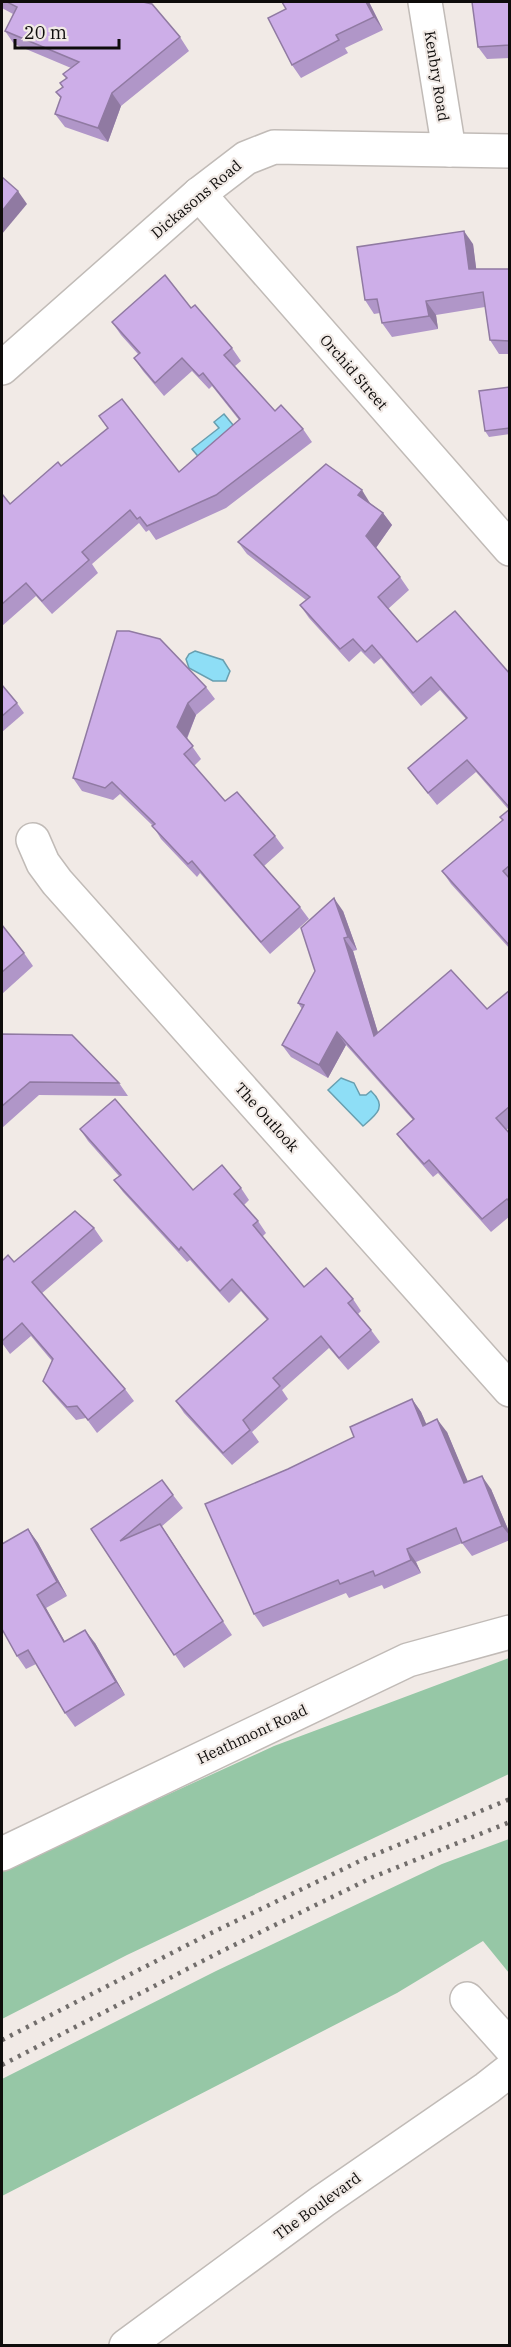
<svg xmlns="http://www.w3.org/2000/svg" width="511" height="2347" viewBox="0 0 511 2347" font-family="'IBM Plex Serif',serif">
	<style>
		.green { fill: #96c7a6 }
		.water { fill: #8edef6; stroke: #689fb0; stroke-width: 1.5 }
		.lines { fill: none; stroke-linecap: round; stroke-linejoin: round }
		.minor-casing { stroke: #c1bbb7; stroke-width: 36 }
		.minor { stroke: #fff; stroke-width: 33 }
		.rail { stroke: #716d6b; stroke-width: 4.5; stroke-dasharray: 3 6; stroke-linecap: butt }
		.wall { fill: #b096c8 }
		.shaded-wall { fill: #907aa2 }
		.building { fill: #cdaee8; stroke: #907aa2; stroke-width: 1.5 }
		.labels { text-anchor: middle; dominant-baseline: central; stroke-width: 4.5; stroke-linejoin: round; paint-order: stroke }
		.street-label { font-size: 15px; fill: #0e0c0b; stroke: #f1eae6 }
	</style>
	<rect width="100%" height="100%" fill="#f1eae6"/>
	<g class="green">
		<polygon points="509,1658 509,1774 127,1955 2,2019 2,1872 42,1852 274,1746"/>
		<polygon points="509,1839 509,1973 483,1941 397,1993 2,2196 2,2079 216,1971 442,1864"/>
	</g>
	<g class="water">
		<polygon points="224,414 242,436 206,466 192,449 219,428 214,422"/>
		<polygon points="195,651 223,660 230,671 226,681 213,681 189,668 186,659 189,654"/>
		<path d="M341 1078 354 1083 360 1095H366L371 1091C388 1107 376 1115 363 1126L328 1090Z"/>
	</g>
	<g class="lines">
		<defs>
			<g id="minor">
				<polyline points="425,2 449,150"/>
				<polyline points="199,194 510,549"/>
				<polyline points="2,368 199,194 246,158 274,147 510,151"/>
				<polyline points="33,840 43,863 57,882 510,1390"/>
				<polyline points="2,1854 408,1660 510,1632"/>
				<polyline points="467,1999 510,2047"/>
				<polyline points="126,2346 323,2201 487,2088 510,2070"/>
			</g>
		</defs>
		<use href="#minor" class="minor-casing"/>
		<use href="#minor" class="minor"/>
		<g class="rail">
			<polyline points="2,2040 205,1936 364,1859 510,1799"/>
			<polyline points="2,2065 220,1952 373,1877 510,1822"/>
		</g>
	</g>
	<g class="wall">
		<polygon points="2,2 143,2 180,37 189,51 121,106 108,142 65,127 55,114 61,99 56,92 63,87 66,78 63,74 71,68 14,44 5,31 13,14 2,8"/>
		<polygon points="282,2 369,2 383,30 345,48 348,53 301,78 292,65 286,9"/>
		<polygon points="510,2 510,58 487,59 478,47"/>
		<polygon points="473,244 476,269 510,269 510,354 499,354 490,340 485,307 436,315 438,329 392,337 382,323 380,313 374,314 365,300"/>
		<polygon points="191,308 232,348 241,361 235,366 275,411 303,429 312,442 226,508 156,540 149,530 146,532 139,523 92,564 98,573 52,614 36,596 2,626 2,494 10,504 61,466 108,429 99,416 179,472 239,420 212,386 209,389 192,371 164,396 143,371 134,358 138,354 121,335 112,322"/>
		<polygon points="510,387 510,434 489,437 485,431"/>
		<polygon points="370,503 383,513 392,525 376,548 400,577 409,590 388,609 417,642 510,674 510,949 451,884 442,871 502,821 509,810 476,772 437,805 417,780 408,768 466,719 440,690 421,706 381,658 374,664 361,651 349,662 309,618 300,605 306,600 247,554 238,542"/>
		<polygon points="2,685 17,703 24,713 2,732"/>
		<polygon points="206,687 215,699 196,715 187,739 201,759 194,766 225,801 275,836 284,848 264,866 300,907 309,919 270,954 200,873 197,877 161,839 153,826 120,794 113,800 82,791 73,778"/>
		<polygon points="343,911 357,950 353,951 378,1033 487,1009 510,990 510,1127 506,1130 510,1134 510,1216 491,1232 438,1173 433,1177 406,1146 397,1134 413,1120 346,1045 328,1078 291,1057 282,1045 302,1009 298,1003 315,971"/>
		<polygon points="2,925 24,953 33,966 2,994"/>
		<polygon points="2,1034 119,1083 128,1096 39,1095 2,1128"/>
		<polygon points="80,1129 193,1190 241,1188 249,1200 244,1205 258,1221 266,1233 262,1237 304,1287 353,1299 361,1311 358,1314 371,1330 380,1342 348,1370 329,1348 282,1390 288,1399 252,1432 259,1442 232,1465 184,1413 176,1401 267,1320 241,1291 229,1303 190,1260 187,1262 123,1192 114,1180 119,1176 88,1141"/>
		<polygon points="94,1228 103,1241 41,1294 125,1389 134,1401 97,1433 86,1418 76,1420 52,1393 43,1381 52,1361 31,1336 10,1354 2,1343 2,1261 14,1262"/>
		<polygon points="412,1399 421,1412 426,1424 447,1432 467,1481 491,1489 510,1534 510,1540 472,1556 462,1543 416,1562 421,1573 384,1589 382,1585 349,1598 346,1593 263,1627 254,1614 288,1469 354,1437"/>
		<polygon points="173,1495 183,1508 161,1527 232,1635 184,1668 91,1529"/>
		<polygon points="28,1529 38,1543 67,1596 46,1608 65,1642 95,1643 125,1695 75,1727 65,1713 36,1664 26,1669 17,1656"/>
	</g>
	<g class="shaded-wall">
		<polygon points="366,2 369,2 383,30 374,17"/>
		<polygon points="112,93 121,106 108,142 98,128"/>
		<polygon points="18,191 27,204 2,234 2,211"/>
		<polygon points="464,231 473,244 478,282 469,269"/>
		<polygon points="426,301 436,315 438,329 429,316"/>
		<polygon points="362,490 370,503 367,508 358,495"/>
		<polygon points="383,513 392,525 375,549 366,536"/>
		<polygon points="188,703 196,715 186,740 177,727"/>
		<polygon points="334,898 343,911 357,950 348,937"/>
		<polygon points="344,938 353,951 383,1049 374,1036"/>
		<polygon points="337,1032 346,1045 328,1078 319,1065"/>
		<polygon points="412,1399 421,1412 433,1439 423,1426"/>
		<polygon points="437,1419 447,1432 474,1496 464,1483"/>
		<polygon points="482,1476 491,1489 510,1534 510,1536 502,1526"/>
		<polygon points="160,1524 169,1537 232,1635 223,1621"/>
		<polygon points="28,1529 38,1543 67,1596 57,1582"/>
		<polygon points="407,1549 416,1562 421,1573 411,1560"/>
		<polygon points="37,1595 46,1608 73,1656 64,1642"/>
		<polygon points="85,1630 95,1643 125,1695 116,1682"/>
	</g>
	<g class="building">
		<polygon points="11,2 143,2 152,4 180,37 112,93 98,128 55,114 61,97 56,92 63,87 60,83 67,78 63,74 79,62 5,31 17,7 9,3"/>
		<polygon points="282,2 366,2 374,17 336,35 339,40 292,65 268,18 286,9"/>
		<polygon points="472,2 510,2 510,45 478,47"/>
		<polygon points="2,177 18,191 2,211"/>
		<polygon points="464,231 469,269 510,269 510,341 490,340 483,292 426,301 429,316 382,323 377,299 365,300 357,247"/>
		<polygon points="165,275 191,308 195,305 232,348 224,355 275,411 281,405 303,429 216,495 147,526 140,517 137,519 130,510 82,552 89,560 42,601 26,583 2,604 2,494 10,504 58,462 61,466 108,428 99,416 122,399 179,472 240,419 203,373 199,376 182,358 155,383 134,358 140,353 112,322"/>
		<polygon points="510,387 510,428 485,431 479,391"/>
		<polygon points="326,464 362,490 358,495 383,513 366,536 400,577 378,597 417,642 455,611 510,674 510,808 467,760 428,793 408,768 467,718 431,677 413,693 372,645 365,652 353,639 340,649 300,605 310,597 238,542"/>
		<polygon points="117,631 129,631 160,639 206,687 188,703 177,727 193,746 184,754 225,801 237,792 275,836 254,855 300,907 261,942 192,861 188,864 152,826 155,824 112,782 105,788 73,778"/>
		<polygon points="2,685 17,703 2,716"/>
		<polygon points="510,809 510,865 503,871 510,879 510,946 442,871 503,820 500,817"/>
		<polygon points="334,898 348,937 344,938 374,1036 451,970 487,1009 510,990 510,1106 496,1118 510,1134 510,1202 507,1199 482,1219 429,1160 424,1164 397,1134 414,1119 337,1032 319,1065 282,1045 304,1005 298,1003 315,971 301,928"/>
		<polygon points="2,925 24,953 2,972"/>
		<polygon points="2,1034 72,1035 119,1083 30,1082 2,1106"/>
		<polygon points="115,1099 193,1190 222,1165 241,1188 234,1194 258,1221 253,1225 304,1287 326,1268 353,1299 348,1303 371,1330 339,1358 321,1336 273,1378 280,1386 243,1420 250,1430 223,1453 176,1401 268,1319 232,1279 220,1291 181,1247 179,1250 114,1180 121,1175 80,1129"/>
		<polygon points="75,1211 94,1228 32,1282 125,1389 88,1420 77,1406 67,1407 43,1381 53,1359 22,1323 2,1341 2,1261 8,1255 14,1262"/>
		<polygon points="412,1399 423,1426 437,1419 464,1483 482,1476 502,1526 462,1543 456,1528 407,1549 411,1560 375,1576 373,1571 340,1584 338,1580 254,1614 205,1504 288,1469 354,1437 350,1427"/>
		<polygon points="162,1480 173,1495 120,1541 160,1524 223,1621 174,1655 91,1529"/>
		<polygon points="28,1529 57,1582 37,1595 64,1642 85,1630 116,1682 65,1713 28,1650 17,1656 2,1629 2,1544"/>
	</g>
	<g class="labels">
		<g class="street-label">
			<text transform="translate(437 76) rotate(81)">Kenbry Road</text>
			<text transform="translate(196 199) rotate(-40)">Dickasons Road</text>
			<text transform="translate(354 372) rotate(49)">Orchid Street</text>
			<text transform="translate(267 1117) rotate(48)">The Outlook</text>
			<text transform="translate(252 1734) rotate(-25)">Heathmont Road</text>
			<text transform="translate(317 2206) rotate(-36)">The Boulevard</text>
		</g>
	</g>
	<rect width="511" height="2347" fill="none" stroke="#0e0c0b" stroke-width="6"/>
	<path d="M15 39v9h104v-9" fill="none" stroke="#0e0c0b" stroke-width="3"/>
	<text x="24" y="39" font-size="18" fill="#0e0c0b" stroke="#f1eae6" stroke-width="4.5" paint-order="stroke">20 m</text>
</svg>
